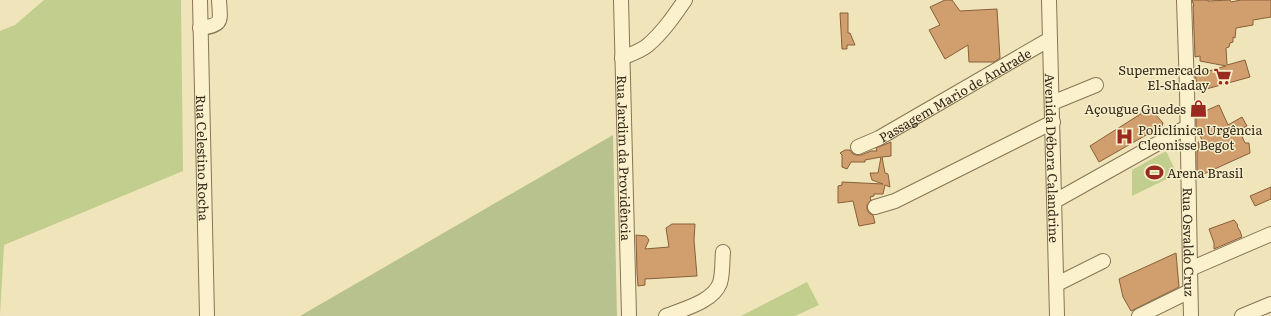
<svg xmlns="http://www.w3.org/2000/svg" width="1271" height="316" viewBox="0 0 1271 316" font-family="Literata,serif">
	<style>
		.green { fill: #c1ce8e }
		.cemetery { fill: #b7c28e }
		.building { fill: #d19f6d; stroke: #885f38 }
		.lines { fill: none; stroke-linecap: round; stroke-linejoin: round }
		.minor-casing { stroke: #877454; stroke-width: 16 }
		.minor { stroke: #fbf1cd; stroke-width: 14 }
		.labels { text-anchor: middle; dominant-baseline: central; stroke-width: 3; stroke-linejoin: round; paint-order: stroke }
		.poi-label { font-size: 13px; fill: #35291a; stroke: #f7eeca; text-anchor: end }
		.street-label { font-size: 13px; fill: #35291a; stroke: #f7eeca }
	</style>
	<rect width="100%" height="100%" fill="#f0e4ba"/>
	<g class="green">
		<polygon points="44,0 181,0 183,171 4,245 0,316 0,31 15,25"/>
		<polygon points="1166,151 1177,174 1132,196 1132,170"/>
		<polygon points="807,282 819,305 795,316 741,316"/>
	</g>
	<polygon class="cemetery" points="613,135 617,316 300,316"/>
	<g class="building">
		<polygon points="945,0 952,0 960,11 997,9 1000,58 994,62 969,62 968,45 945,59 929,30 940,25 930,7"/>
		<polygon points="1192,0 1208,0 1208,1 1230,0 1231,2 1241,0 1271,0 1271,17 1253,20 1253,25 1236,28 1235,38 1233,37 1233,42 1230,43 1229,47 1226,48 1227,65 1245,60 1250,77 1199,91 1195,75 1226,66 1200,61 1200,56 1195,57 1193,6 1194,6"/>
		<polygon points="840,13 848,13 848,33 850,33 855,45 847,45 847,49 842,49"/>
		<polygon points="1219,105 1228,125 1242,117 1247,126 1239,130 1245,143 1249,143 1250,153 1197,177 1197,151 1199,150 1198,142 1202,140 1196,127 1196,115"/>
		<polygon points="1150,108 1163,123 1162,126 1099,162 1090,146"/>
		<polygon points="891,142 891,156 882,157 885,173 888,174 890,187 885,185 883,194 874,194 874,196 870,197 871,200 867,205 867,209 869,213 873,215 875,223 859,226 853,201 838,203 838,186 842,185 842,182 883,184 872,180 870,173 878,173 881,157 865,160 865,162 851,162 847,169 842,167 842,155 840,153 845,150 850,150 853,154 857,155 861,155 871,151 877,151 876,148"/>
		<polygon points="1271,187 1271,199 1255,206 1250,196"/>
		<polygon points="1234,220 1238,225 1237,226 1240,231 1242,237 1214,249 1214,243 1209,229"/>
		<polygon points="672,224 695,224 694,240 697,276 645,279 645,285 638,286 637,272 636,235 646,236 649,240 645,249 669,247 666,228"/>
		<polygon points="1176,253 1179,287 1131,311 1123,297 1119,279"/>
	</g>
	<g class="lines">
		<defs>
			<g id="minor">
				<path id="s1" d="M200 0 207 316"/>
				<path id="s2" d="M621 0 629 316"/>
				<path id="s3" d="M1049 0 1057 316"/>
				<path id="s4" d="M1184 0 1187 89 1190 269 1191 316"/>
				<path d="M200 28C224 25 220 21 219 0"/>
				<path d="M622 58C631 54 641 51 648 45 663 32 674 16 685 0"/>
				<polyline points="1052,103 1096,85"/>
				<path id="s5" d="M858 147 879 138 1050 39"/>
				<polyline points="1055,201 1187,127"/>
				<polyline points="875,207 895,201 1053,122"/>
				<polyline points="1190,269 1271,234"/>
				<polyline points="1057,284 1103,261"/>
				<path d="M666 316C683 309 713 302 720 283 723 273 722 261 723 252"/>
				<polyline points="1139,316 1190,291"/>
				<polyline points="1242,316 1271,304"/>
			</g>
		</defs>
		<use href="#minor" class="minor-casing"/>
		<use href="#minor" class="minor"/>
	</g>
	<defs>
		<symbol id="supermarket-bare" viewBox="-9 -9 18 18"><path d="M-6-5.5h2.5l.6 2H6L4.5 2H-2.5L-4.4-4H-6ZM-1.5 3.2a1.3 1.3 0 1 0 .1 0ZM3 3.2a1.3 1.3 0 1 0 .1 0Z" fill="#9a2a20" stroke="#f7eeca" stroke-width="2.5" paint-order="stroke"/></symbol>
		<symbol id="shop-bare" viewBox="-9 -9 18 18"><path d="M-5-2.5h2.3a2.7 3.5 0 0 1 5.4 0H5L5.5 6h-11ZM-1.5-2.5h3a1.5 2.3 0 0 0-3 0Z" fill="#9a2a20" stroke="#f7eeca" stroke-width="2.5" paint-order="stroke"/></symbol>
		<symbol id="hospital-bare" viewBox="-9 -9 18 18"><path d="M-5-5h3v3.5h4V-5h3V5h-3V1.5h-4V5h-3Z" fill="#9a2a20" stroke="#f7eeca" stroke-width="2.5" paint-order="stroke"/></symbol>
		<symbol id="stadium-bare" viewBox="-9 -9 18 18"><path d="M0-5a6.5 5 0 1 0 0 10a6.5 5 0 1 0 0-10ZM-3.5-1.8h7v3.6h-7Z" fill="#9a2a20" stroke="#f7eeca" stroke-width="2.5" paint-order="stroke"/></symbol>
	</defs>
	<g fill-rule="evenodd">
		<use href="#supermarket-bare" x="1210" y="64" width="25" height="25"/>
		<use href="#shop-bare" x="1186" y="96" width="25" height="25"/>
		<use href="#hospital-bare" x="1112" y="124" width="25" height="25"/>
		<use href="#stadium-bare" x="1142" y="160" width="25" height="25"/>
	</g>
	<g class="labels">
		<g class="poi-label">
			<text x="1209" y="69">Supermercado<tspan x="1209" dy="15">El-Shaday</tspan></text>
			<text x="1186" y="108">Açougue Guedes</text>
			<text x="1138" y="129" text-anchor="start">Policlínica Urgência<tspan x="1138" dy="15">Cleonisse Begot</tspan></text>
			<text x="1167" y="172" text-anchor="start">Arena Brasil</text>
		</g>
		<g class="street-label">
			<text stroke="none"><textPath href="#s5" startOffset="110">Passagem Mario de Andrade</textPath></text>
			<text stroke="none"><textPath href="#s1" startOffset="158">Rua Celestino Rocha</textPath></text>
			<text stroke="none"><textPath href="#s2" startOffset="158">Rua Jardim da Providência</textPath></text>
			<text stroke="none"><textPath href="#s3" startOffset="158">Avenida Débora Calandrine</textPath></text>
			<text stroke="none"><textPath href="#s4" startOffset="242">Rua Osvaldo Cruz</textPath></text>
		</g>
	</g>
</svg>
